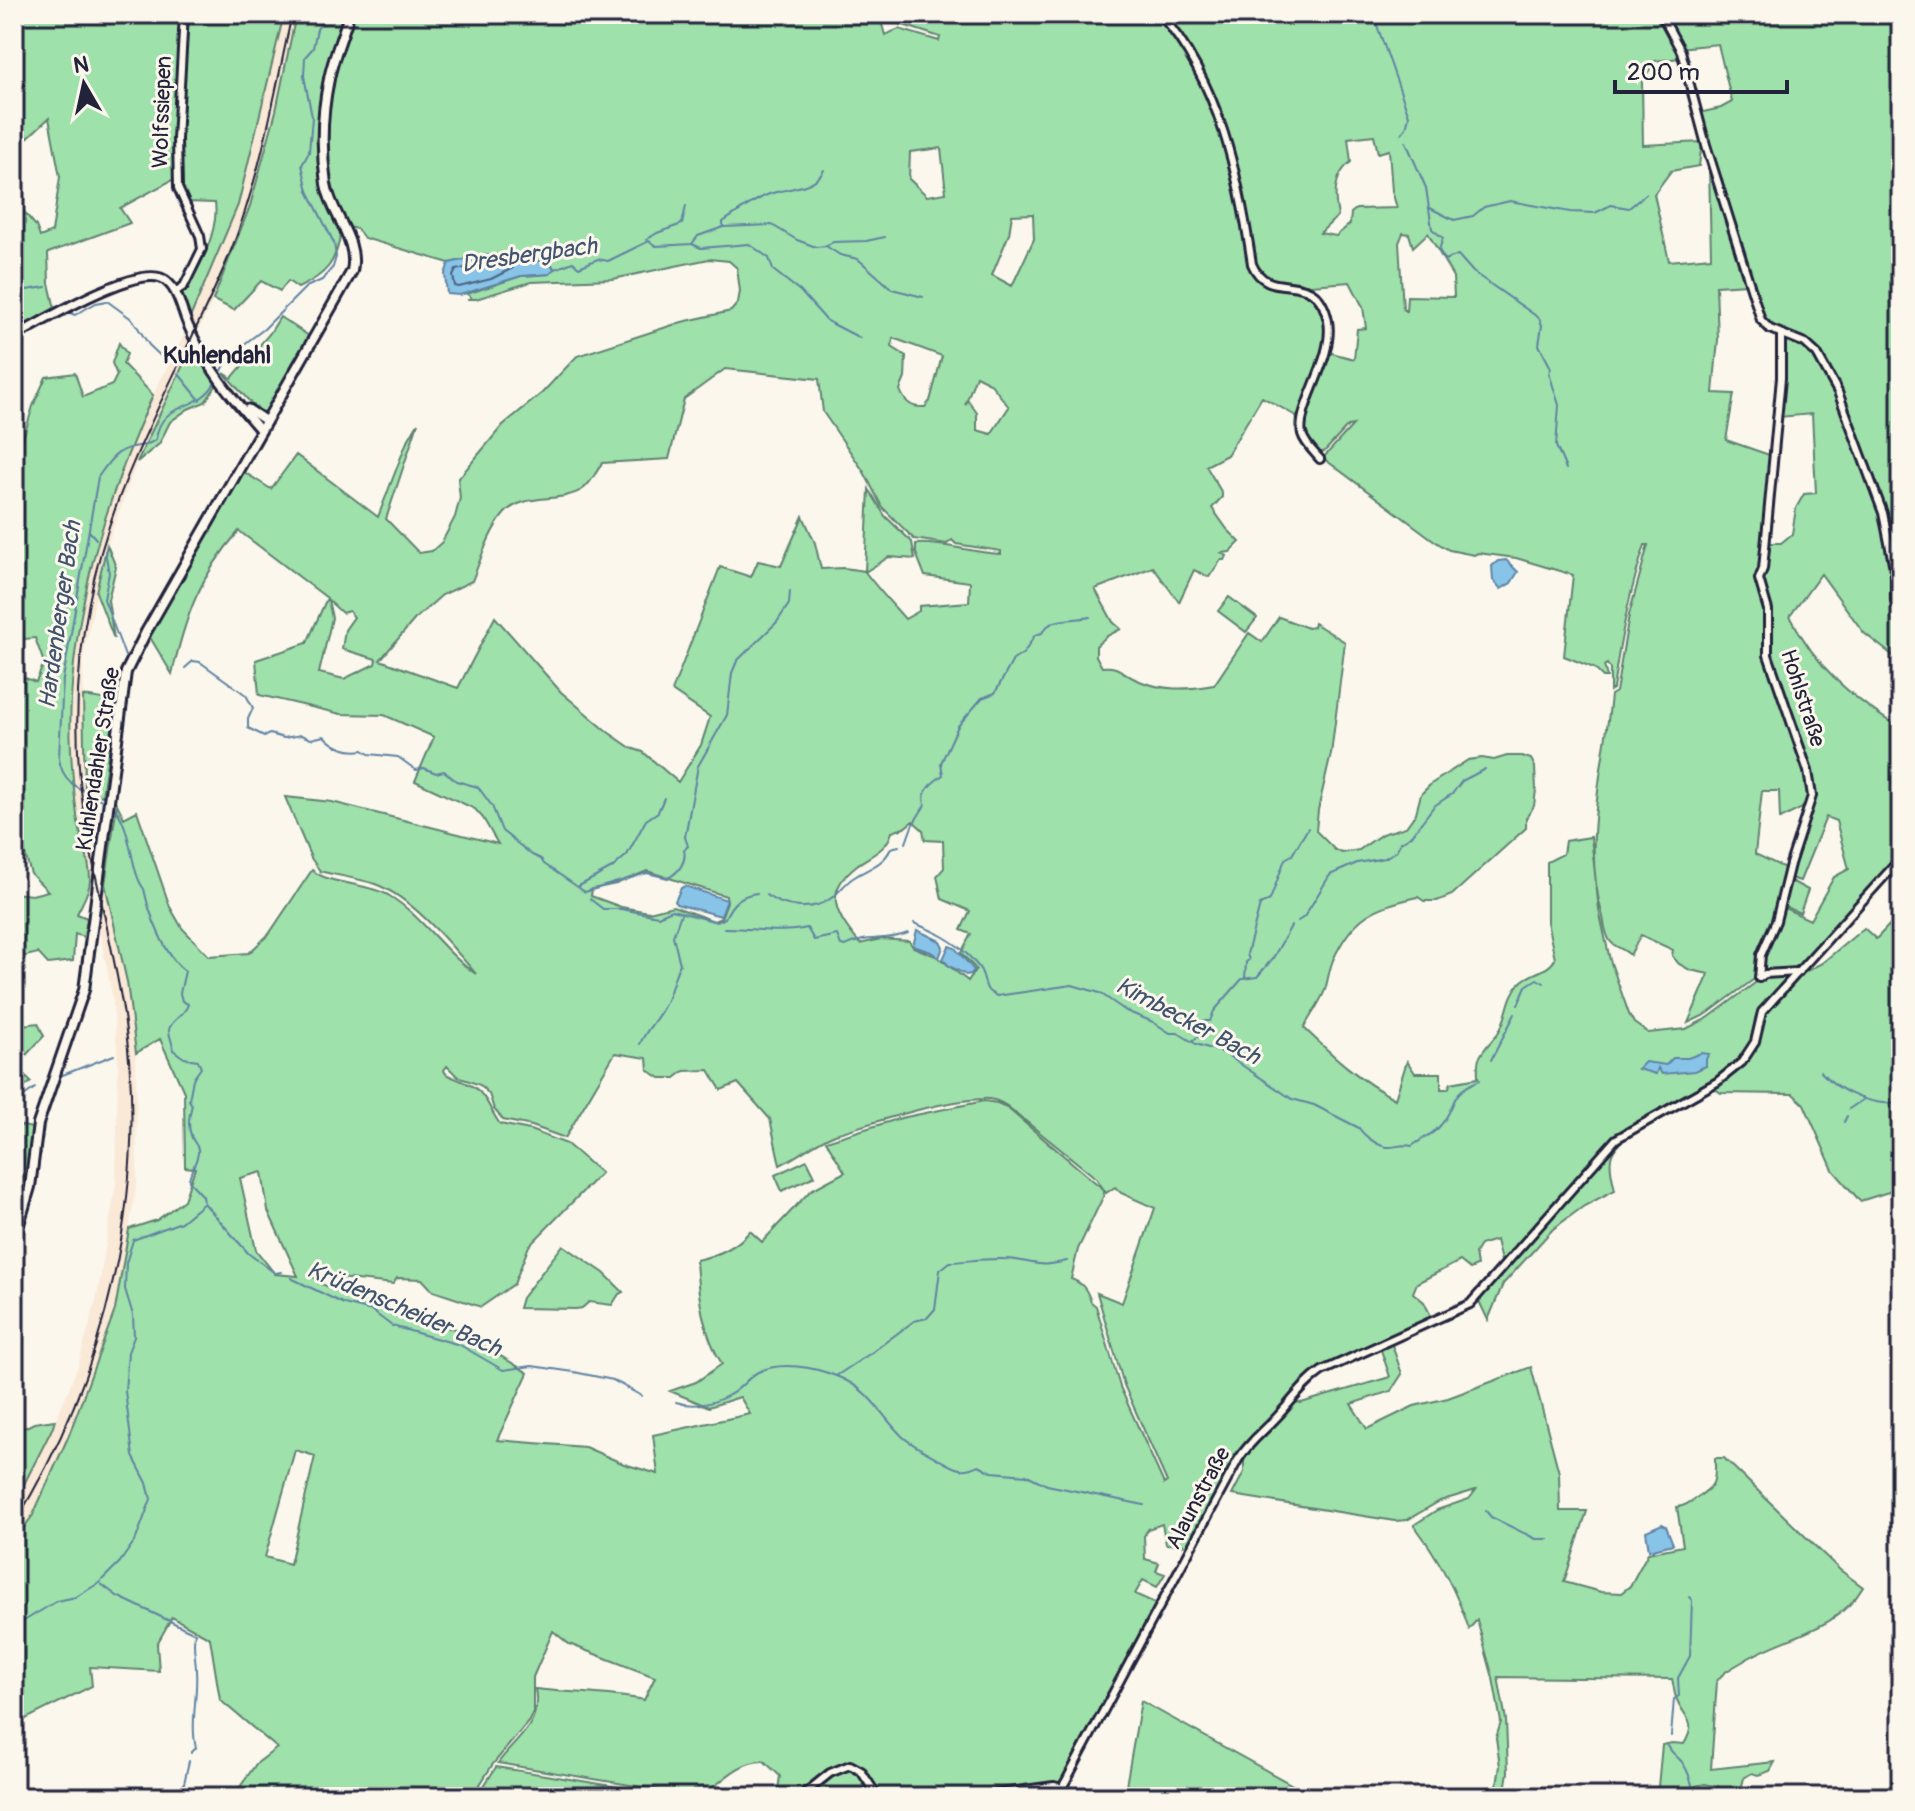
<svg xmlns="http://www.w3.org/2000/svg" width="1915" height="1811" viewBox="0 0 1915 1811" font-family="Pangolin,sans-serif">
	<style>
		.built { fill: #fae9d7 }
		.green { fill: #9fe1aa; stroke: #608272; stroke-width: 2; fill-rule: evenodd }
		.water { fill: #88c4e8; stroke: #5f83a3; stroke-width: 2 }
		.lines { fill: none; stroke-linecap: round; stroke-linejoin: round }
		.shore { stroke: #4b6380; stroke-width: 2 }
		.stream { stroke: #5f83a3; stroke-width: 2 }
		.minor-casing { stroke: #22223b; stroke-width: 12 }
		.tertiary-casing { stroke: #22223b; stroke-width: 13 }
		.secondary-casing { stroke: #22223b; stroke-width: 14 }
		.minor { stroke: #fbf7ec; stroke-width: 6 }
		.tertiary { stroke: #fbf7ec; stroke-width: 7 }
		.secondary { stroke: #fbf7ec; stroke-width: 8 }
		.rail { stroke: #22223b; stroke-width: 2 }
		.labels { text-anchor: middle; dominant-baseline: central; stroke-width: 6; stroke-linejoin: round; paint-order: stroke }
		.street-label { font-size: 22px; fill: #22223b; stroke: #fbf7ec }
		.water-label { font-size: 24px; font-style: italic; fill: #41536f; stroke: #fbf7ec }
		.neighbourhood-label { font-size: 24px; font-weight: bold; fill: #22223b; stroke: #fbf7ec }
	</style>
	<rect width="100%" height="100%" fill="#fbf7ec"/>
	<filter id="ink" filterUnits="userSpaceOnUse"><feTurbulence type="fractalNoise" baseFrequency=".0125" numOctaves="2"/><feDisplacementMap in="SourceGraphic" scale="16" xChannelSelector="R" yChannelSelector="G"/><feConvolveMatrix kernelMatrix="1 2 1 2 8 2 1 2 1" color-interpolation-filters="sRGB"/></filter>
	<g filter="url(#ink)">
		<polygon class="built" points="284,14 296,14 276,111 250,206 213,300 137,462 107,545 83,656 84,750 89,819 128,983 136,1053 137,1182 115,1310 69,1435 33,1515 14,1541 14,1504 53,1427 78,1366 97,1297 116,1184 118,1060 112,994 77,817 72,748 71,703 76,636 89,570 114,489 153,395 186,331 238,205"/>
		<g class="green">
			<polygon points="14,14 182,14 176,178 120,208 130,223 48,253 49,283 55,309 14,331 14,200 36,226 40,237 52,232 60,177 49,118 23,142 14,143"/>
			<path d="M187 14H284L238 205 190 318 181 293C199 274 219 229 215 203L186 202C170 158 184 63 187 14Z"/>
			<path d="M296 14H879L885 35 899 29 939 41 940 37 897 23 886 14H1901V526H1888L1873 476 1823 355 1806 342 1773 329 1760 312 1745 252 1699 113 1721 108 1732 102 1718 44 1679 48 1680 58 1655 61 1642 82 1643 145 1702 142 1699 166 1671 171 1654 194 1669 261 1711 257 1709 164 1747 284 1716 286 1718 340 1713 393 1734 394 1726 440 1775 457 1770 543H1781L1792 534 1796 508 1804 494 1816 493 1812 414 1779 417 1783 378V337L1804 345 1823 365 1871 480 1882 516 1891 560 1894 604 1901 617V662L1864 633 1821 574 1790 616C1817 669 1852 698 1901 729V855L1880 875 1756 1015 1750 1044 1756 1051 1761 1016 1770 1005 1799 975 1822 963 1864 928 1876 939 1894 920 1901 928V949L1895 955 1901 959V1188L1860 1201 1833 1170 1804 1104 1793 1094 1721 1093 1712 1087C1688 1100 1616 1131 1611 1158 1609 1168 1613 1180 1615 1190L1584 1206 1553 1229 1503 1284 1488 1320 1479 1301 1505 1263 1501 1261 1496 1240 1480 1245 1475 1253 1477 1266 1470 1269 1460 1261 1417 1283 1413 1293 1424 1302 1432 1318 1321 1369 1312 1376 1245 1445 1191 1545 1166 1544 1162 1524 1148 1529 1144 1536 1145 1559 1159 1563 1156 1571 1165 1574 1157 1587 1143 1580 1135 1594 1157 1604 1061 1786 1054 1790 1060 1797H777L780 1776 764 1761C741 1760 722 1781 705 1794L706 1796 702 1797 498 1763C518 1736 542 1725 535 1689 571 1693 607 1693 644 1700L655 1677 569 1644 553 1631 533 1677V1712L529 1721 493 1764 472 1797H233L256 1764 277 1748 220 1700 210 1638 172 1617 157 1644 159 1671 90 1667 92 1686 14 1725V1541L33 1515 69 1435 115 1310 129 1229 157 1220 184 1200 195 1168 185 1167 184 1092 160 1039 136 1053 127 982 105 884 117 804 124 818 137 811 170 907 182 928 209 956 249 953 269 934 312 870C327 884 366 883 388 895 422 915 444 953 476 974 451 945 412 897 375 884 357 878 338 876 320 871L311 858 285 797 332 802 498 844 483 818 475 809 415 781 434 737 384 715 341 714 259 695 256 660 307 643 327 598 239 531C199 577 186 615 172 674L148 634 242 471 271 489 296 455 378 517 406 444 418 423 386 519 419 553 432 551 442 542 455 517 460 498 458 479 503 425 542 393 577 356 682 322 731 311 738 303 740 291 737 268 729 261 709 259 613 279 531 282 476 299H469L471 297 467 294 521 276 550 274 554 268 549 260 530 263 513 256 486 255 449 263 364 238 357 229 348 227 341 231C337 262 326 275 298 288L288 281 280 291 261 281 234 310 213 300 250 206 276 111ZM1374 135 1378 153 1389 150 1392 191 1397 208 1356 209 1351 213 1350 224 1336 236 1320 233 1338 216C1334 198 1333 175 1351 162L1348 138ZM941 148 946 193 927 196 909 179 910 152ZM1033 214 1034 239 1012 286 992 275 1009 234 1012 215ZM1403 233 1409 234 1413 247 1428 233 1453 277 1454 297 1407 296 1406 311 1403 309 1399 243ZM1269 280 1311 285 1350 282 1363 307 1366 328 1357 329 1354 359 1328 352 1304 424C1305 436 1309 443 1317 452H1324L1348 426 1353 425 1323 458 1436 542 1449 550 1474 555 1478 553 1516 558 1573 575 1564 656 1594 668 1603 677H1607L1604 666 1607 664 1610 669V691L1613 689C1620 640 1629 592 1645 545H1648L1629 615 1616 692 1611 695C1604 769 1581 843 1603 917 1604 923 1606 936 1610 941 1614 947 1624 949 1630 955L1641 935 1673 950 1672 956 1679 964 1690 970 1709 974 1688 1023 1707 1014 1757 977 1759 959 1775 921 1787 869 1755 854 1762 791H1779L1780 819 1802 808 1809 810 1787 877 1800 881 1826 817 1836 821 1849 869 1834 877 1810 920 1780 906C1776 929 1762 950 1760 973L1763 977 1708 1018 1686 1029 1648 1033 1634 1023 1629 1014 1610 960 1599 910 1591 837 1565 841 1563 854 1547 862V922L1555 959C1549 972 1530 972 1520 983 1506 998 1509 1016 1498 1033 1492 1041 1482 1050 1479 1059 1477 1064 1478 1072 1478 1078L1451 1083 1448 1089H1441V1073H1415L1407 1061 1395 1099C1360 1081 1332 1055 1304 1028 1310 1016 1320 1003 1325 990 1328 980 1329 970 1333 960 1353 916 1374 907 1418 897L1424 901H1437L1452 895 1526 828V818L1534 806 1536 790 1535 767 1531 759 1522 756H1507L1494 760 1482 758 1468 760 1431 784 1421 794 1416 813 1406 827 1382 834 1359 850 1342 853 1335 850 1316 831 1318 810 1331 754 1345 642 1314 623 1313 627 1308 628 1279 617 1262 642 1249 633 1214 685C1186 690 1163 691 1137 680 1122 674 1120 665 1102 667L1096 656V646L1107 636 1121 629 1113 622 1095 589 1153 567 1179 602 1194 570 1209 577 1221 560H1225L1227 556 1222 553 1230 552 1240 542 1227 529 1212 508 1222 497V493L1206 466 1227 455 1262 397 1296 416 1295 426 1300 437C1297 388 1356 332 1307 289L1267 284ZM893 338 942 356 930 401 925 407C912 408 905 403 900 390L905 378 906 356 892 347ZM725 369 819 379 823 412 864 472 882 507 914 539 947 544 952 540 956 544 1001 551V554C972 553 943 542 916 544V553L925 576 970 582 969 602 919 606V611L905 619C891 603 878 589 865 572L889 557 915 559 912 542 885 516 869 489 865 571 844 568 821 569 815 543 803 516 781 566 758 561 751 577 720 567 672 691 710 717 701 745 678 782 643 752 631 748 608 732 561 692 495 617 458 688 380 660 415 619 442 595 472 581C481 559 489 531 505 513 524 492 561 504 583 489 591 483 597 471 602 463L669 459 684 399ZM976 376 990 383 1009 407 991 434 977 430V413L968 400 965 405ZM328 600 342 613 349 611 354 617 345 630 342 649 376 659 375 664 344 679 319 673 332 618ZM913 821 923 830 925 840 943 841 944 868 937 876 942 899 970 911 961 930 971 934 961 953 976 969 968 981 938 957 913 947 909 941 881 939 860 944C837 916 821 893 857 865 871 855 887 850 892 832L904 828ZM647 871 726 896 727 902 721 918 714 921 673 906 649 912 621 907 591 896 592 889 616 884ZM615 1053 647 1058 648 1070 660 1078H675L684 1071 709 1070 721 1090 738 1083 770 1119 780 1165C799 1156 815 1142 835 1134 879 1121 937 1101 983 1099 992 1098 999 1101 1007 1106L1096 1178 1106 1193 1115 1187 1121 1193 1155 1208 1122 1303 1097 1293 1124 1385 1167 1482 1164 1484 1120 1387 1096 1306 1091 1302C1087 1290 1083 1283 1071 1279L1078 1249 1104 1195 1102 1188 1006 1107 997 1103 984 1101 901 1118 826 1141 845 1172 811 1190 762 1242 750 1231C737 1247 716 1256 696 1260 698 1297 703 1333 722 1364L696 1382 670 1391 709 1407 740 1397 750 1414 653 1435 658 1474 624 1464 585 1447 497 1440 528 1373 457 1329 415 1323 319 1283 312 1275 393 1284 397 1278 422 1279 433 1291 481 1307 514 1284 529 1246 601 1173 567 1144 530 1130 500 1124C493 1115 489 1103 482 1095 475 1084 457 1080 446 1074L444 1070 447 1066 458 1077 480 1085 489 1094 494 1109 503 1120 532 1126 565 1138ZM262 1172 268 1211 298 1276 275 1274 256 1250 240 1178ZM295 1450 315 1456 290 1564 265 1557Z"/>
			<polygon points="280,317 309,336 266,412 258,411 224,373 232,378 270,333"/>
			<path d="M119 343 127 354 123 364 153 395C109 492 77 592 71 699 69 737 72 777 77 815 79 836 91 859 90 881 89 893 82 903 77 914L87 918 84 937 75 934 73 961 48 964 38 953 21 957 14 969V893L32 895 48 891 31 874 24 851 14 852V674L36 682 44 663 35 638 14 640V444L22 442 33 406 46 377 75 373 83 397 112 385 117 375 112 363Z"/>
			<polygon points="193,344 218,383 205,402 188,409 170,422 159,444 137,462"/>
			<polygon points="107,545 116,567 108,600 114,639 96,592"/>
			<polygon points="1229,597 1257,618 1246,632 1218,611"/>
			<polygon points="83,696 116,701 102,796 85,791"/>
			<polygon points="1789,880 1808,890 1800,913 1781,905"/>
			<polygon points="14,1017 22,1025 38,1023 44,1036 15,1067 31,1082 14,1095"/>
			<polygon points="14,1124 32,1128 41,1153 28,1171 14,1220"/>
			<polygon points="807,1160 815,1176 782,1191 775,1175"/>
			<polygon points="563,1245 604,1273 623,1292 619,1294 612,1305 589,1302 582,1308 576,1309 519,1308 522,1298"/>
			<path d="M1391 1342 1402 1374 1391 1391 1351 1404 1367 1429 1414 1406 1448 1398 1531 1367 1559 1473 1560 1511H1587L1564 1582 1601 1592 1621 1593 1630 1586 1648 1553 1683 1546 1677 1507C1685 1506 1689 1503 1696 1498 1717 1485 1715 1482 1715 1458H1724L1840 1570 1863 1587C1836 1633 1784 1635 1742 1662 1732 1668 1723 1672 1717 1681L1711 1769 1775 1762 1770 1771 1758 1775 1752 1773 1744 1778 1742 1786 1722 1792 1719 1787 1705 1784 1696 1786 1704 1797H1657L1662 1745 1672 1743 1684 1744C1698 1721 1685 1719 1677 1700 1674 1694 1674 1686 1672 1679L1498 1677 1506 1720 1508 1772 1504 1797H1495L1500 1766 1496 1738 1501 1722 1493 1678 1477 1620 1469 1629C1456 1590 1438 1557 1414 1525L1437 1510 1469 1499 1476 1490 1440 1501 1407 1520 1395 1521 1232 1495 1244 1472V1456L1254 1442 1295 1402 1301 1403 1390 1377 1380 1347Z"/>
			<polygon points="55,1420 53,1427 14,1504 14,1433 34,1423"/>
			<polygon points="1141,1701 1314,1797 1124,1797"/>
			<polygon points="496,1767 680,1797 477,1797"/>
		</g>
		<g class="water">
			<polygon points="486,255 513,256 530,262 549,260 554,269 550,274 521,276 460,295 447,294 445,274 449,263"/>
			<polygon points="1506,560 1518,572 1511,583 1501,589 1493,580 1492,566 1498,561"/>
			<polygon points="685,886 727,900 721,916 676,904 675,901 681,888"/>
			<polygon points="917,930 940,941 943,947 939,958 931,952 913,946"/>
			<polygon points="949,946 955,948 974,970 971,974 966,975 948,965 943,959"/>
			<polygon points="1701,1053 1709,1054 1706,1059 1706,1066 1695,1071 1662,1074 1658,1068 1656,1074 1638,1069 1645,1062 1666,1065 1673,1058 1688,1058"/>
			<polygon points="1662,1524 1666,1526 1673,1544 1649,1550 1646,1531"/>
		</g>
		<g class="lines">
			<polygon class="shore" points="487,263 510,264 513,268 491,279 459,287 455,286 453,276 456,270"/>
			<g class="stream">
				<polyline points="1373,14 1409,116 1406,128 1402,133"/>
				<polyline points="1406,142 1426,188 1432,229 1443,238 1439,250 1445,260 1458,255 1473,272 1539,318 1542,325 1539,345 1551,368 1549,373 1559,405 1556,446 1566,469"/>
				<polyline points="1430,208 1454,220 1473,216 1484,207 1510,201 1570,212 1595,213 1611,205 1629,208 1646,194"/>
				<path d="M723 227V222C735 214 753 201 767 195 785 187 814 190 824 170"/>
				<polyline points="646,240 657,233 682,224 686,206"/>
				<polyline points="692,244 701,248 749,244 769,258 773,270 800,291 827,321 860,338"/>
				<polyline points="828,245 833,242 866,241 885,237"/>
				<polyline points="555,269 573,262 579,267 598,259 608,261 649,241 656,246 692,244 698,236 723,227 772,225 797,240 816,247 826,246 840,255 858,259 892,289 923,297"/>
				<polyline points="14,292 46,287"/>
				<polyline points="68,312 75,315 96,303 107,301 133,320 149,345 168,363"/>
				<polyline points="178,373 200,400"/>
				<polyline points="219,376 231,354 264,329 306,287 322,280 333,267 336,257 334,243 308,191 302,165 309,152 312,117 304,76 305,57 313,48 317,29 327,14"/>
				<polyline points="89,531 96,539"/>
				<polyline points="105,551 109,573 104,599 126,659"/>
				<path d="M185 668 193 661 200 662 246 695 253 708 248 719V728L264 736 270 734 284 738 301 735 311 739 324 736C334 747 349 753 363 750L369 754 398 757 416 770 424 768 436 773 444 771 456 781 478 787 492 806 502 831 532 855 541 859 544 864 585 892 647 873 668 878C678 873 687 862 684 850L688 846 685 837 698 766 727 715 732 673 737 661 777 622 789 604 790 591"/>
				<path d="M106 802C84 791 61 785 59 757L63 679 98 477C106 466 113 454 126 449 138 444 146 448 156 439 161 399 199 414 216 381"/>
				<path d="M906 843 912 826 925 805C921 790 933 782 943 775L941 763 958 726 982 698 995 693 1013 660 1024 653 1035 635 1042 633C1051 616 1073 621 1090 617"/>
				<polyline points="579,886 612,868 627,855 646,820 658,812 664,798"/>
				<path d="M766 895C784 908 811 912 830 899 839 893 844 884 853 878 868 868 884 865 891 848L899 846"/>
				<path d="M590 899 603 909H621L658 916 672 910 717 922 725 918C732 903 740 895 757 893"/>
				<polyline points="1298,921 1304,917 1330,875 1357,863 1385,858 1396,851 1401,842 1411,836 1434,806 1452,794 1462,781 1485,769"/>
				<path d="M914 923C934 931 953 940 969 956 972 960 979 966 981 971 987 983 982 990 997 996L1072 985 1100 993 1126 1011 1153 1022 1170 1033H1178L1196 1044 1224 1053 1292 1099 1314 1105 1359 1128C1364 1136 1378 1146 1387 1147 1395 1148 1402 1143 1412 1146 1420 1140 1432 1135 1439 1127 1459 1105 1446 1094 1480 1080"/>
				<path d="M724 928C751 928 780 934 807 928L814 940 837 935 841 945 845 946C865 935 886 942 908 933"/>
				<polyline points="1245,979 1246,962 1249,960 1247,954 1260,905 1270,900 1285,859 1292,855 1308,828"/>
				<polyline points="1518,1005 1526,986 1537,979 1544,983"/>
				<polyline points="1192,1041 1199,1036 1198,1029 1203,1021 1210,1021 1214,1011 1242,979 1257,977 1273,958 1291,926"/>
				<path d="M640 1044C646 1029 657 1020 664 1006 672 993 672 978 680 964L673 936 681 914"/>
				<polyline points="1491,1060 1515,1014"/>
				<path d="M1820 1071C1840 1093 1871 1106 1901 1103"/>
				<polyline points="60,1076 114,1055"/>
				<polyline points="14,1103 35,1088"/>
				<polyline points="1849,1109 1864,1099"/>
				<polyline points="1844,1122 1847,1116"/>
				<polyline points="204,1203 249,1254 275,1273 281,1272"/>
				<polyline points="291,1278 344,1304 372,1311 392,1326 460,1345 503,1370 532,1366 574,1372 613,1380 642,1396"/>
				<path d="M836 1376 871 1353 914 1321 927 1318 935 1309 940 1270 950 1262C971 1261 995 1257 1016 1260 1041 1264 1040 1267 1067 1261"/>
				<path d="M676 1402C693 1408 713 1404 729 1395 740 1390 747 1378 758 1372 780 1361 814 1367 836 1376 871 1389 879 1414 903 1437 915 1447 927 1452 940 1460 956 1469 961 1473 979 1465L992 1472 1027 1475 1047 1485 1144 1505"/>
				<polyline points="1486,1511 1491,1517 1536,1539 1549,1539"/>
				<path d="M101 1584 117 1596 195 1633C192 1646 196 1657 196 1671 198 1697 190 1723 196 1748L191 1753"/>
				<path d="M14 1627 57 1601 76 1597 99 1583 120 1562 136 1539 151 1499 147 1483 133 1456 125 1391 128 1352 134 1337 133 1315 125 1289 126 1263 133 1240 181 1222 204 1203 203 1196 189 1181C189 1170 200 1159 198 1149 197 1145 194 1142 192 1138 187 1126 189 1116 192 1105L189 1100 193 1079 201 1068 198 1060 184 1058 173 1050C173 1043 169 1036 169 1030 170 1020 186 1015 188 1004L182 1001 180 993 185 971C165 957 149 913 144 889 129 870 133 826 112 805"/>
				<polyline points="1671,1736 1674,1699 1679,1696 1678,1678 1690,1656 1692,1600 1689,1597"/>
				<path d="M1668 1746C1672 1754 1677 1756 1682 1762 1687 1769 1691 1780 1693 1789L1687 1797"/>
				<polyline points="181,1797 189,1761"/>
			</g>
			<defs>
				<g id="minor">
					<path d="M1160 14C1220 83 1239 177 1252 264 1269 305 1316 263 1328 321 1335 358 1296 407 1302 434 1305 444 1314 452 1320 459"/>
					<polyline points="1661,14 1681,51 1706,145 1761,320 1770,329 1805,343 1817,354 1838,392 1883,513 1895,573 1895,600 1901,613"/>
					<polyline points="175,292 184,286 202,249 200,236 178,188 177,139 184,14"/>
					<polyline points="1781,334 1781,378 1763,569 1759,579 1768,610 1768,655 1808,771 1812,796 1790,864 1776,921 1761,955 1759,978 1765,974 1798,972"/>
					<polyline points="800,1797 830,1773 850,1765 861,1771 878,1797"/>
					<polyline points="973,1797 1054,1786 1062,1788"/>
					<path d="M1063 1797 1062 1788 1067 1779 1238 1460C1249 1442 1263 1432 1277 1417 1292 1401 1304 1383 1322 1371L1470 1304 1616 1139 1717 1082 1742 1062 1755 1042 1762 1012 1901 858"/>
				</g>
				<g id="tertiary">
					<path d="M14 337C41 322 133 267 161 278 178 285 181 310 188 325 204 364 233 399 261 431"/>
					<polyline points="248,409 266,421"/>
				</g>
				<path id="secondary" d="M14 1241 30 1187 38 1124 84 990 126 672 146 632 352 271C359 239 331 215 326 184 321 150 322 112 329 79 333 57 343 36 349 14"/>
			</defs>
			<use href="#minor" class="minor-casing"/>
			<use href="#tertiary" class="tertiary-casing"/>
			<use href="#secondary" class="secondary-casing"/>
			<use href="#minor" class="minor"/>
			<use href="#tertiary" class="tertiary"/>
			<use href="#secondary" class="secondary"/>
			<path class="rail" d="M14 1524C106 1375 150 1191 124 1016 114 949 95 882 84 815 74 745 75 672 89 602 113 477 179 374 228 258 260 181 274 96 292 14"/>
		</g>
	</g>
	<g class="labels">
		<g class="street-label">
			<text transform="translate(162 112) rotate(-88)">Wolfssiepen</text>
			<text transform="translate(1803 698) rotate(72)">Hohlstraße</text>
			<text transform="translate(98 759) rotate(-81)">Kuhlendahler Straße</text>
			<text transform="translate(1198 1498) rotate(-62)">Alaunstraße</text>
		</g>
		<g class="water-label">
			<text transform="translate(529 255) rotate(-8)">Dresbergbach</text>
			<text transform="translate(60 615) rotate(-82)">Hardenberger Bach</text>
			<text transform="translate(1188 1021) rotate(28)">Kimbecker Bach</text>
			<text transform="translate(404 1309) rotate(23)">Krüdenscheider Bach</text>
		</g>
		<g class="neighbourhood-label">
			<text x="217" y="355">Kuhlendahl</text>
		</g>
	</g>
	<rect width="1915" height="1811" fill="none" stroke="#fbf7ec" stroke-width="48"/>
	<rect x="24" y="24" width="1867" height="1763" fill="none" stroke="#22223b" stroke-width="3" filter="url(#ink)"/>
	<g transform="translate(84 84) rotate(351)" stroke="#fbf7ec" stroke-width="6" paint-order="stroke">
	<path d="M0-6L14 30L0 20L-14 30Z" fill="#22223b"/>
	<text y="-12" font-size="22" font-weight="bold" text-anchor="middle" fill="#22223b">N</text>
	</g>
	<path d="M1615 80v12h172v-12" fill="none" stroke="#22223b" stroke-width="4"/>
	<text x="1627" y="80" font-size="24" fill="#22223b" stroke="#fbf7ec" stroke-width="6" paint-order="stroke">200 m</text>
</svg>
